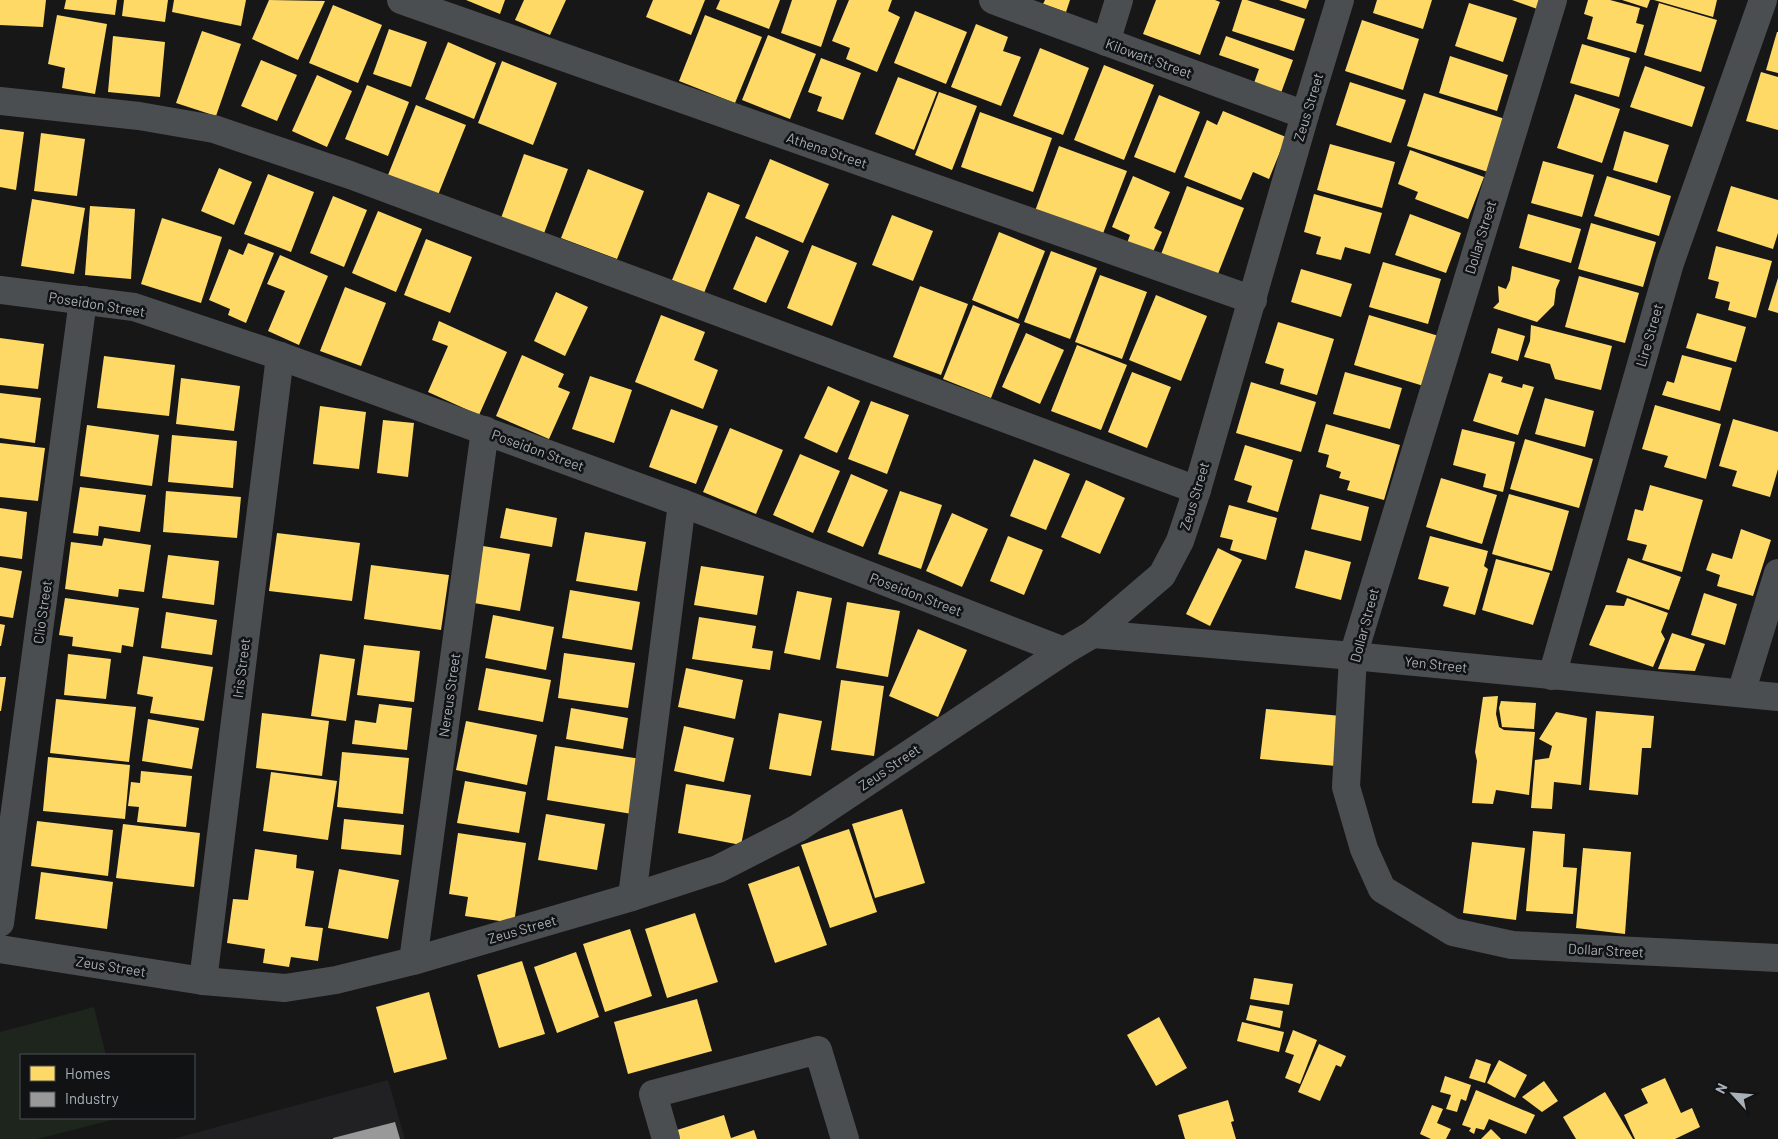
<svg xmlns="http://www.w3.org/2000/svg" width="1778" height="1139" viewBox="0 0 1778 1139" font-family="Barlow,sans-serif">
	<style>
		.built { fill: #212124 }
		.green { fill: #1d251d }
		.homes { fill: #ffd966 }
		.industry { fill: #999 }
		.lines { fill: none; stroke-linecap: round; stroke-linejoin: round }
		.minor { stroke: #4b4e50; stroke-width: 28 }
		.labels { text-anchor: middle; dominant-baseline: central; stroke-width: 5; stroke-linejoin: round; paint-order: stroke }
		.street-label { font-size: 14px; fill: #a7b0b9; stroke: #111213 }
	</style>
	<rect width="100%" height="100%" fill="#171717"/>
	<polygon class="built" points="388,1080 405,1139 173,1139"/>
	<polygon class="green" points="94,1007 106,1055 21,1055 21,1118 120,1118 37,1139 0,1139 0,1032"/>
	<g class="homes">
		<polygon points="0,0 46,0 43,27 0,25"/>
		<polygon points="66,0 117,0 115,15 64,9"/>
		<polygon points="124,0 168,0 165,22 122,16"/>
		<polygon points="174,0 246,0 241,26 172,12"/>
		<polygon points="269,0 325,1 298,60 252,39"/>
		<polygon points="466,0 505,0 500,14"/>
		<polygon points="524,0 566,0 550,35 515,20"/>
		<polygon points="653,0 705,0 691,35 646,17"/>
		<polygon points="720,0 780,0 769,29 716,9"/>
		<polygon points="792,0 837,0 821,47 781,33"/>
		<polygon points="849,0 892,0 888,11 900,17 877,72 846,59 850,48 832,41"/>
		<polygon points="1045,0 1070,0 1066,12 1043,4"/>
		<polygon points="1156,0 1215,0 1220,2 1200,55 1143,34"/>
		<polygon points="1242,0 1247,0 1305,19 1294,51 1232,31"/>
		<polygon points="1279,0 1309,0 1306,9"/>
		<polygon points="1377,0 1432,0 1423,29 1373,13"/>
		<polygon points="1512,0 1543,0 1540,10"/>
		<polygon points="1588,0 1610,0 1640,8 1636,23 1644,25 1636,53 1587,39 1593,17 1584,14"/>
		<polygon points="1622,0 1650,0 1647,8"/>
		<polygon points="1654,0 1717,0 1713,17"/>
		<polygon points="1469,3 1517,18 1503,62 1455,46"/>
		<polygon points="1659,3 1717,20 1701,72 1644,55"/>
		<polygon points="333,5 382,25 358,83 309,63"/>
		<polygon points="915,11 967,32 946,84 894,63"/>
		<polygon points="57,15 107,24 95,94 62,88 65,68 48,64"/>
		<polygon points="705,15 762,37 735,103 679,81"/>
		<polygon points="1362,20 1419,39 1403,90 1345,71"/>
		<polygon points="976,24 1008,37 1003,51 1021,57 1001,106 951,87"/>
		<polygon points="389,29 427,42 411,87 373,74"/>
		<polygon points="202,31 241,44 216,116 176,103"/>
		<polygon points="1777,32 1778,32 1778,73 1766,70"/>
		<polygon points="768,35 816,54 790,119 742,100"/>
		<polygon points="113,36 165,42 160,97 108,92"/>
		<polygon points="1226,36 1293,60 1281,93 1254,83 1259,69 1219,55"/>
		<polygon points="448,42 496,63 474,119 425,99"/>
		<polygon points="1582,44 1630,58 1619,97 1570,83"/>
		<polygon points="1040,48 1089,68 1063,135 1013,116"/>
		<polygon points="1450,56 1508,75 1497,111 1439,93"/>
		<polygon points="821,58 861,73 843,120 817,111 822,97 808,92"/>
		<polygon points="261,60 297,75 277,121 241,106"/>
		<polygon points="502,61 557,83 533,145 478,123"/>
		<polygon points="1104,65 1154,85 1124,160 1074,140"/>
		<polygon points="1645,66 1705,87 1692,127 1630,107"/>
		<polygon points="1761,72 1778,77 1778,130 1746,121"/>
		<polygon points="317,75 352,91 327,147 292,131"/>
		<polygon points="898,77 937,92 914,150 875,134"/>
		<polygon points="1350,82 1406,100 1391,143 1336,125"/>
		<polygon points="367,85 409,102 388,156 345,139"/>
		<polygon points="939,92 977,106 952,170 915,155"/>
		<polygon points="1424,93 1505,119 1488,172 1407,146"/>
		<polygon points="1575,94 1620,109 1602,163 1557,148"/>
		<polygon points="1159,95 1200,112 1175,173 1134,157"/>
		<polygon points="416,105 466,125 438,195 388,175"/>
		<polygon points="1223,111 1286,137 1269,179 1253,172 1241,200 1184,177 1207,120 1217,125"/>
		<polygon points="980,112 1052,138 1033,192 961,167"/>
		<polygon points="0,129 24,132 16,190 0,187"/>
		<polygon points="1624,131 1669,145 1657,183 1613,170"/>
		<polygon points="41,133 85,139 77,196 34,191"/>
		<polygon points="1330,144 1395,162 1382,208 1317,190"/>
		<polygon points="1059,146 1127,171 1102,236 1035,211"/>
		<polygon points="1410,150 1484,177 1468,219 1415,199 1418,192 1398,184"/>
		<polygon points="524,154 568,169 543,236 500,221"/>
		<polygon points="770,159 829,184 803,243 745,218"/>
		<polygon points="1543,161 1594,175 1582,217 1531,203"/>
		<polygon points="219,168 252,182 234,225 201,211"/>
		<polygon points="588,169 644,191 617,259 561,238"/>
		<polygon points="268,174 314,192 291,252 244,234"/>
		<polygon points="1133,176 1170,192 1154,228 1162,232 1152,254 1127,243 1130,235 1112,227"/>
		<polygon points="1607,176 1671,196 1659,236 1594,216"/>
		<polygon points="1187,186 1244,208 1216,279 1160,257"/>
		<polygon points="1731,186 1778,200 1778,233 1773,249 1717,231"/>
		<polygon points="708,192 740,205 704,293 672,280"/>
		<polygon points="1314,194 1382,213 1370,254 1345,247 1341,260 1316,254 1321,237 1304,232"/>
		<polygon points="333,196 367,210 344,267 310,253"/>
		<polygon points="32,199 85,208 74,274 21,266"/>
		<polygon points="90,206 135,209 131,279 85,275"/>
		<polygon points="378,211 422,229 396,292 352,273"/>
		<polygon points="1410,214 1461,233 1446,273 1395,255"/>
		<polygon points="1528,214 1581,229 1571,263 1519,248"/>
		<polygon points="892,215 933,231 913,281 872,265"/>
		<polygon points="162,218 222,237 201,303 141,284"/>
		<polygon points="1591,223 1656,242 1643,287 1578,269"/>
		<polygon points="999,232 1045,251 1018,319 972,300"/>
		<polygon points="756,236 789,251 766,303 733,289"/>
		<polygon points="426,239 472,257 450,313 404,295"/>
		<polygon points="248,243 274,253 246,323 228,315 230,309 209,300 229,249 243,255"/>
		<polygon points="812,245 857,263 832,326 787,308"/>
		<polygon points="1716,246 1772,261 1756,318 1728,310 1730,302 1715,298 1719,282 1708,279"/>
		<polygon points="1051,251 1097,268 1070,339 1024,322"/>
		<polygon points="280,255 328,276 299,345 268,331 285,291 267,284"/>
		<polygon points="1383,262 1441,279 1428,324 1369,307"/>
		<polygon points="1512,266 1560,280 1556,289 1554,305 1537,322 1493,308 1499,302 1498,286 1506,289 1510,280"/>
		<polygon points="1301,269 1352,284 1341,317 1291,302"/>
		<polygon points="1100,275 1147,292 1122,359 1075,342"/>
		<polygon points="1579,276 1639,293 1625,343 1565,327"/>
		<polygon points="1778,278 1778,313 1768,310"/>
		<polygon points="920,286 968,304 941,375 893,357"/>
		<polygon points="345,287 386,303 361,366 320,351"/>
		<polygon points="556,292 588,307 565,356 534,341"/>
		<polygon points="1156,295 1207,316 1181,381 1129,360"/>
		<polygon points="973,305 1020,324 991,398 943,379"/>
		<polygon points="1697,313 1746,327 1736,362 1686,348"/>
		<polygon points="661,315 705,332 694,360 718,370 703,409 635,382"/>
		<polygon points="1369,315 1442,337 1427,387 1354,365"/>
		<polygon points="439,321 507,352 479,415 428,392 448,346 432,340"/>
		<polygon points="1278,322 1334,339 1317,395 1280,384 1284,369 1265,363"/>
		<polygon points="1531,325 1612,346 1601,390 1555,379 1550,364 1524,357 1530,341"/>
		<polygon points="1498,328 1525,336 1518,361 1491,353"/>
		<polygon points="1026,333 1064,350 1040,404 1002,387"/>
		<polygon points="0,338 44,344 38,389 0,385"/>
		<polygon points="1077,345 1127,365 1101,430 1051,411"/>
		<polygon points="522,355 564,374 558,387 570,392 549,439 496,416"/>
		<polygon points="1682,355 1732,368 1720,411 1662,395 1667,381 1674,383"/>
		<polygon points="104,356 175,365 169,416 97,408"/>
		<polygon points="1132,372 1171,387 1147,448 1108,432"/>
		<polygon points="1345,372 1402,388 1390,429 1333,414"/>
		<polygon points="1489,373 1503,377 1501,382 1522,388 1523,384 1534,387 1518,435 1473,421"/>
		<polygon points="590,376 632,390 614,443 572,429"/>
		<polygon points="181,378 240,386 234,431 176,424"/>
		<polygon points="1251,382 1316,402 1301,452 1236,433"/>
		<polygon points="828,386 860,401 837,453 804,438"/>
		<polygon points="0,393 41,398 35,443 0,438"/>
		<polygon points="1545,398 1594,411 1585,447 1535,434"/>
		<polygon points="871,401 909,415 887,474 848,459"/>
		<polygon points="1655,405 1721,424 1706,479 1664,467 1668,456 1642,449"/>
		<polygon points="320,406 366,412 359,469 313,464"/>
		<polygon points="671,409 718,426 696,484 649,467"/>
		<polygon points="1733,419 1778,432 1778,469 1770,497 1732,486 1737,471 1719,466"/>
		<polygon points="383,420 414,423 408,477 377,473"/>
		<polygon points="1326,424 1400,445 1384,500 1347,490 1350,481 1339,478 1341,472 1326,467 1329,455 1318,452"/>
		<polygon points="87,425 159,435 152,486 80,476"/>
		<polygon points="730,428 783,450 756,514 703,492"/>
		<polygon points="1462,429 1515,442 1503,492 1483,487 1486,474 1453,465"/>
		<polygon points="172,435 237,441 233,488 168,482"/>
		<polygon points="1525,439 1593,459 1579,508 1510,489"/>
		<polygon points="0,443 45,448 38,501 0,497"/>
		<polygon points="1245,445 1293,460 1278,512 1247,502 1252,486 1234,480"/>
		<polygon points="800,454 840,471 813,533 773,515"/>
		<polygon points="1034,459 1070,474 1046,530 1010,516"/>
		<polygon points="851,474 888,490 863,547 827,532"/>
		<polygon points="1441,478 1497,495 1482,544 1426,527"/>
		<polygon points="1086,480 1125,498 1100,554 1061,537"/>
		<polygon points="1650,485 1703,500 1682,572 1642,560 1647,545 1627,540 1635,509 1643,511"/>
		<polygon points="80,487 146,495 140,532 99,526 98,536 73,533"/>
		<polygon points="166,491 241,497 237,538 163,532"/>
		<polygon points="900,491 942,505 921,569 878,554"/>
		<polygon points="1320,494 1369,507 1361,541 1311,529"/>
		<polygon points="1509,494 1569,511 1552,571 1492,554"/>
		<polygon points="1229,505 1277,518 1266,560 1230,550 1233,540 1220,537"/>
		<polygon points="0,508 27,512 22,559 0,556"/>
		<polygon points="506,508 557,518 552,547 500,538"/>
		<polygon points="952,513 988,529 962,587 926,571"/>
		<polygon points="1741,529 1771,540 1753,596 1717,586 1720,575 1706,570 1712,553 1732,559"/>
		<polygon points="585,532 646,542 637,591 576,581"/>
		<polygon points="277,533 360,543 352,601 269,591"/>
		<polygon points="1008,536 1043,550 1024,595 990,581"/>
		<polygon points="1430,536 1488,551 1484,566 1488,569 1475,615 1443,606 1449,587 1418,579"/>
		<polygon points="104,538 151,545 144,592 119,589 118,597 65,589 71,542 102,546"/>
		<polygon points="483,546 530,554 520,611 474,603"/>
		<polygon points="1218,548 1242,560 1210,626 1186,614"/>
		<polygon points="1305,550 1351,562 1341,600 1295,588"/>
		<polygon points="168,555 219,561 214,605 162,598"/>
		<polygon points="1628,558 1681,577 1669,610 1616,592"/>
		<polygon points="1496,559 1550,573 1533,625 1482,610"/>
		<polygon points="371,565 449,575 441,630 364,619"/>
		<polygon points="701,566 764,576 757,615 694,605"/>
		<polygon points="0,567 22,571 13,618 0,616"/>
		<polygon points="570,590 640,602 632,650 562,638"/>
		<polygon points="797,591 832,598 820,660 784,653"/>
		<polygon points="1704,593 1737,604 1725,645 1691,635"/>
		<polygon points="65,598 139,608 133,647 122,645 121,653 72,646 73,637 59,635"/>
		<polygon points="1627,598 1668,613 1661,632 1665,639 1653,667 1589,645 1606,605 1624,606"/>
		<polygon points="847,602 900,611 888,677 836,668"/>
		<polygon points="166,612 217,620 212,655 161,648"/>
		<polygon points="493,615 554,627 546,670 485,658"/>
		<polygon points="699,617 756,626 752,648 773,651 770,670 692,659"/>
		<polygon points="0,624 5,625 1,646 0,646"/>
		<polygon points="918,629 967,650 938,717 889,696"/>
		<polygon points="1672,633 1705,644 1695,671 1658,669"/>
		<polygon points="364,645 420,651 414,702 357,695"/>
		<polygon points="564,653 635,663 628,708 558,698"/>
		<polygon points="68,654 111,659 106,699 64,695"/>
		<polygon points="320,654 355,659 346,721 311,716"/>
		<polygon points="143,656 213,667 204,721 150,713 153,697 137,694"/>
		<polygon points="486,668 551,680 543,722 478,710"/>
		<polygon points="686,668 743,680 735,719 678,707"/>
		<polygon points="0,677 6,677 1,711 0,711"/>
		<polygon points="841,680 884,686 874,756 831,750"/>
		<polygon points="1498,696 1496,714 1499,727 1504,730 1535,732 1529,795 1496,790 1493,804 1472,803 1477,761 1475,752 1483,697"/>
		<polygon points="56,699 136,707 129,762 50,753"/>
		<polygon points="1501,701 1536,703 1534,729 1502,727 1499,708"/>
		<polygon points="379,704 412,708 407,750 352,744 355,720 376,723"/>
		<polygon points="571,708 628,718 623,749 566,739"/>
		<polygon points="1266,709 1341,716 1336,766 1260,759"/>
		<polygon points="1596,711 1654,716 1651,748 1642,748 1638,795 1589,790"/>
		<polygon points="1556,712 1587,718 1581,785 1554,782 1552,809 1531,808 1535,760 1549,758 1552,746 1539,739"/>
		<polygon points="262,713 329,721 322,776 256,768"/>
		<polygon points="779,713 822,721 811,776 769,769"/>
		<polygon points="148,719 199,728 192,769 142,761"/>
		<polygon points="466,721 537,735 527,785 456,770"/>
		<polygon points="684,726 734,738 724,782 674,771"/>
		<polygon points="555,746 641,759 632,814 547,800"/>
		<polygon points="342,752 409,758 403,814 337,807"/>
		<polygon points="48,757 130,765 125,819 43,811"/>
		<polygon points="141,771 192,776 186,827 137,822 139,807 128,806 131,782 140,783"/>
		<polygon points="271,772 337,781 328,840 263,831"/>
		<polygon points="465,781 526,792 519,833 457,823"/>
		<polygon points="686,784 751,795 741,845 678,833"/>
		<polygon points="902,809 925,883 875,898 852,824"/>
		<polygon points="546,814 605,824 597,870 538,860"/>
		<polygon points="344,819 404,825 401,855 341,849"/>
		<polygon points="37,821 113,830 108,876 31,866"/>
		<polygon points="123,824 200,833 194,887 116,878"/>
		<polygon points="849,829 877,912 830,928 801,845"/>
		<polygon points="1533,831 1565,834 1563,867 1577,868 1573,914 1526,911"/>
		<polygon points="458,833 526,843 514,923 465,916 468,897 449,894"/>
		<polygon points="1472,842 1525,848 1516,920 1463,913"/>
		<polygon points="1583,848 1631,852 1625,934 1576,928"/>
		<polygon points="255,849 297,855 296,868 314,871 305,926 323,928 318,961 291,957 289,967 263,963 265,949 227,943 233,899 248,900"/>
		<polygon points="799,866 827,945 775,963 748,884"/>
		<polygon points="339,869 399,880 388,939 328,928"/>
		<polygon points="41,872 113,882 107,929 35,919"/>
		<polygon points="695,913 718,982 667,998 645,929"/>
		<polygon points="630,929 652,996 605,1012 583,944"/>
		<polygon points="576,952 599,1017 557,1033 534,967"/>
		<polygon points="522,961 545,1034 499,1048 477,975"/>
		<polygon points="1254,978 1293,984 1289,1005 1250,999"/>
		<polygon points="429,992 447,1059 394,1073 376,1007"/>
		<polygon points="697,999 712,1051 628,1074 614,1022"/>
		<polygon points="1250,1005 1283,1011 1280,1028 1246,1020"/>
		<polygon points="1159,1017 1187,1068 1156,1086 1127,1035"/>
		<polygon points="1242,1022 1284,1032 1279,1052 1237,1041"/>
		<polygon points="1293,1030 1317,1040 1300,1084 1285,1078 1294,1055 1285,1052"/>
		<polygon points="1319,1044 1346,1056 1341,1067 1336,1065 1320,1101 1298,1092"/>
		<polygon points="1476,1059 1491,1064 1485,1083 1469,1078"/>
		<polygon points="1499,1060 1527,1075 1515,1098 1487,1083"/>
		<polygon points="1445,1076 1471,1085 1466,1101 1461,1099 1457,1112 1446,1109 1451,1095 1440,1092"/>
		<polygon points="1665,1078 1681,1113 1692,1108 1700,1127 1675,1139 1635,1139 1624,1115 1648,1103 1641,1089"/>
		<polygon points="1544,1081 1558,1101 1542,1112 1522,1097"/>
		<polygon points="1476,1090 1535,1115 1526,1134 1489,1119 1484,1130 1476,1128 1474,1134 1469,1131 1471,1128 1462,1125"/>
		<polygon points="1605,1092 1633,1139 1576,1139 1563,1117"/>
		<polygon points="1228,1100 1234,1121 1231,1122 1236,1139 1185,1139 1178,1115"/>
		<polygon points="1432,1105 1443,1109 1437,1123 1451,1129 1446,1139 1431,1139 1420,1134"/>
		<polygon points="724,1115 731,1138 754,1130 757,1139 677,1139 674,1131"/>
		<polygon points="1491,1129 1501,1139 1481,1139"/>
	</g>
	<polygon class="industry" points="395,1122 400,1139 333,1139 333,1138"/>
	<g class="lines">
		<g class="minor">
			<polyline points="401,0 1253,300"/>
			<polyline points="993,0 1305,115"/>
			<polyline points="1553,0 1353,656 1346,787 1364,849 1382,889 1453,932 1512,945 1778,958"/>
			<polyline points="1106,42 1119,0"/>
			<polyline points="0,101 139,116 214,129 350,175 1197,490"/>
			<polyline points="0,290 134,307 280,356 682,503 1064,651"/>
			<polyline points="1093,634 1353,656 1778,697"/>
			<polyline points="1552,676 1670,263 1763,0"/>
			<polyline points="1741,693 1778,573"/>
			<polyline points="632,897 682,503"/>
			<polyline points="0,923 83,300"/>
			<polyline points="0,949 203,981 285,988 336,980 413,961 632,897 718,869 798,828 1064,651 1093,634 1162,575 1180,541 1197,490 1305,115 1340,0"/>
			<polyline points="413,961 485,430"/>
			<polyline points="203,981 280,356"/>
			<polyline points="666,1139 653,1094 818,1050 845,1139"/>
		</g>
	</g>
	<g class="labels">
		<g class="street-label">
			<text transform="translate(1149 58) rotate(20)">Kilowatt Street</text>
			<text transform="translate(1308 107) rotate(-73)">Zeus Street</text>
			<text transform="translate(827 150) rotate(19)">Athena Street</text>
			<text transform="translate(1480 237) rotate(-73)">Dollar Street</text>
			<text transform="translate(97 304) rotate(9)">Poseidon Street</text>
			<text transform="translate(1649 335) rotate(-74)">Lire Street</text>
			<text transform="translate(538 450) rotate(20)">Poseidon Street</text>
			<text transform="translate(1194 496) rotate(-73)">Zeus Street</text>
			<text transform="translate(916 594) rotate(21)">Poseidon Street</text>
			<text transform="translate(42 612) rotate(-82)">Clio Street</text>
			<text transform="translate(1364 625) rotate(-75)">Dollar Street</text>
			<text transform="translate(1436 664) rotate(6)">Yen Street</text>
			<text transform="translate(241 668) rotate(-83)">Iris Street</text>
			<text transform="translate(449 695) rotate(-82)">Nereus Street</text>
			<text transform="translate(889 767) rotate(-34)">Zeus Street</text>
			<text transform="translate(522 929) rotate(-16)">Zeus Street</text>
			<text transform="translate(1606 950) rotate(3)">Dollar Street</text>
			<text transform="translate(111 966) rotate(9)">Zeus Street</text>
		</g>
	</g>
	<rect x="20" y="1054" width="175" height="65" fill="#111213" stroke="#4d5155"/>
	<rect x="30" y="1066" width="25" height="15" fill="#ffd966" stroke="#4d5155"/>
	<text x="65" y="1079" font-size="15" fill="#a7b0b9">Homes</text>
	<rect x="30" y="1092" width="25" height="15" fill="#999999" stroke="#4d5155"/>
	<text x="65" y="1104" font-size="15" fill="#a7b0b9">Industry</text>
	<g transform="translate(1733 1094) rotate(296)" stroke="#111213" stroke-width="4" paint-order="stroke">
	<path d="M0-4L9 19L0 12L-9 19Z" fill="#a7b0b9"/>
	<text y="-8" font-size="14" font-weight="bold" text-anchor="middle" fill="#a7b0b9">N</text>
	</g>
</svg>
